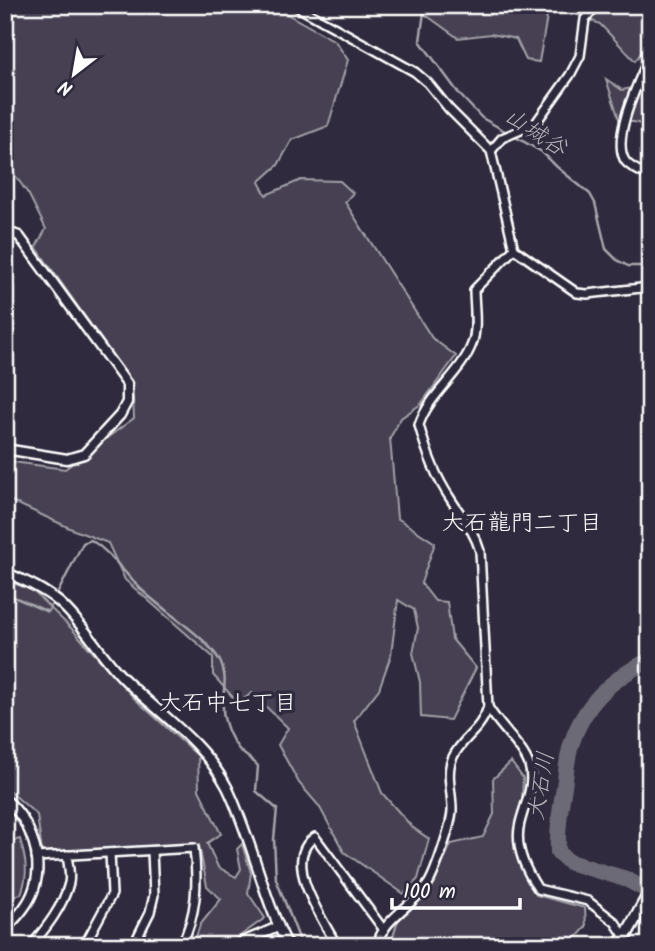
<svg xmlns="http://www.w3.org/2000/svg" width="655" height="951" viewBox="0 0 655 951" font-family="Kalam,'Klee One',sans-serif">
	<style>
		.green { fill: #464152; stroke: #a2a0a8; stroke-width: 2 }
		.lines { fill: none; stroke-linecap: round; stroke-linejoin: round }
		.stream { stroke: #a7a6ad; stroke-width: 2.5 }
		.river { stroke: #6d6a77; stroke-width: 16 }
		.minor-casing { stroke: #fff; stroke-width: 12 }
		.tertiary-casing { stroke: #fff; stroke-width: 13 }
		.secondary-casing { stroke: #fff; stroke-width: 15 }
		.minor { stroke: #2f2a3d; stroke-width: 7 }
		.tertiary { stroke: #2f2a3d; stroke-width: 8 }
		.secondary { stroke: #2f2a3d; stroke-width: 10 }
		.labels { text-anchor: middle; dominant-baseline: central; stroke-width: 7; stroke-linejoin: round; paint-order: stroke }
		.water-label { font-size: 23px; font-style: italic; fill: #b6b4bb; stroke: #2f2a3d }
		.neighbourhood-label { font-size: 23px; fill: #fff; stroke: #2f2a3d }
	</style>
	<rect width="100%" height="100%" fill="#2f2a3d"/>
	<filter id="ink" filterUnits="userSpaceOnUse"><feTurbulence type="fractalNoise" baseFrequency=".0143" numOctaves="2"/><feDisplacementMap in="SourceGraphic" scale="14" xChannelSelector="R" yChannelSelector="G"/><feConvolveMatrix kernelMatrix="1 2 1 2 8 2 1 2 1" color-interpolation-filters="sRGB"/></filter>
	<g filter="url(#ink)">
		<g class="green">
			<polygon points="5,5 280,5 287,14 335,41 348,60 328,126 292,140 278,165 259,182 266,195 301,180 340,181 353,193 345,202 432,338 456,356 421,404 401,418 390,438 397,518 435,543 421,583 435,601 447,602 452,639 476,668 450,720 421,717 420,682 413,653 418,628 414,610 398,600 391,655 379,689 354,721 382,793 412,827 429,839 418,879 404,894 344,852 319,806 299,783 278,745 288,728 252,693 238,703 213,675 213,657 125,580 108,543 74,530 5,498 5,461 65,469 134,418 133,398 117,362 36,247 46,229 29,195 5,161"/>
			<polygon points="412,5 549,5 539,62 526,60 516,39 491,34 458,38"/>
			<polygon points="571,5 650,5 650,41 635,61 600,24 571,12"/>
			<polygon points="606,79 622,90 650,84 650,102 645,109 650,110 650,127 634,122 620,122"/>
			<polygon points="5,580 32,590 72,629 134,698 198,756 199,790 221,834 207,843 218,867 236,877 241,869 237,849 242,844 251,873 248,893 265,918 226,946 193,946 200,925 221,899 207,886 199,845 42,852 37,815 5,787"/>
			<polygon points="511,762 523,778 522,802 514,831 517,857 536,895 585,908 586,927 569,946 399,946 392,940 398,920 434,884 451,844 483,837 494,814 493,779"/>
			<path d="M20 839C26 860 29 873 21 894L10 898 5 903V840L8 842Z"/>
		</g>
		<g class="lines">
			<g class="stream">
				<polyline points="425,5 420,41 460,95 482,118 542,152 557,167 590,194 595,203 606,249 617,260 628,266 650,266"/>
				<path d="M5 593 48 612 83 543 91 540C112 553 125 575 144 592 164 611 208 638 220 661 229 681 222 689 223 708 223 721 230 738 238 748 243 755 252 759 258 766L256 791 277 809 274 839 276 879 302 946"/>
			</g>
			<path class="river" d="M650 660C613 677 583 705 571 745 567 758 566 773 564 787 560 809 557 829 558 852L569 862 626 879 650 892"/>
			<defs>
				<g id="minor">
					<polyline points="294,5 415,72 428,83 449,109 491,151 514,249 577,293 587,294 650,287"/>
					<path d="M650 55C641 77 609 140 626 162 631 168 643 173 650 177"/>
					<polyline points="491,151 502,138 535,124 570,75 580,56 585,19 597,5"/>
					<path d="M488 707C498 725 524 748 529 765 535 785 525 803 520 823 514 846 526 871 538 889L588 901 615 922 625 937"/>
					<path d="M36 857 194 848C198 883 197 914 181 946"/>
					<path d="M31 946C46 928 63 907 69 883 71 875 68 864 67 855"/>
					<polyline points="84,946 112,894 110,853"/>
					<polyline points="133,946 150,912 154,895 152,851"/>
					<path d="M337 946C323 919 280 860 315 837L384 930"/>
					<path d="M377 946C381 920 414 905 428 884 435 873 453 821 452 808 452 793 446 774 452 759 461 738 481 731 488 707L480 551C474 530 461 516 450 498 435 476 426 451 419 425 429 394 461 374 472 344 478 329 474 305 474 290L514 249"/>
				</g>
				<g id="tertiary">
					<polyline points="5,231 19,236 127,384 127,402 120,415 84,454 67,459 5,449"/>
					<path d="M5 572C25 581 44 589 60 603 85 625 101 657 125 680 161 715 203 742 227 787 252 838 262 896 288 946"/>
					<path d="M5 799C31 821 46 861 32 894 26 908 15 919 5 929"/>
					<polyline points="233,946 278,927"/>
				</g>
				<polyline id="secondary" points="617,946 625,937 650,892"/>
			</defs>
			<use href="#minor" class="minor-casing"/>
			<use href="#tertiary" class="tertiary-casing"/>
			<use href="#secondary" class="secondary-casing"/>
			<use href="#minor" class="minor"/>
			<use href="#tertiary" class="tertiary"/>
			<use href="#secondary" class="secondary"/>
		</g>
	</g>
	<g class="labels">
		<g class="water-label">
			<text transform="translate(535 133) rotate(33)">山城谷</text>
			<text transform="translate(542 786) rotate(-81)">大石川</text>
		</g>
		<g class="neighbourhood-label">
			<text x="522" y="524">大石龍門二丁目</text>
			<text x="228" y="704">大石中七丁目</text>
		</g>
	</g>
	<rect width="655" height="951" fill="none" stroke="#2f2a3d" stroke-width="28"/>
	<rect x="14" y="14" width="627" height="923" fill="none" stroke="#fff" stroke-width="2.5" filter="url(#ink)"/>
	<g transform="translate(74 74) rotate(211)" stroke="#2f2a3d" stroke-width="5" paint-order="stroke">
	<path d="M0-5L12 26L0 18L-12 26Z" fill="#ffffff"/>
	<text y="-10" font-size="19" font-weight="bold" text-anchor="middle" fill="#ffffff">N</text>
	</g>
	<path d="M392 898v10h128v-10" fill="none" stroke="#ffffff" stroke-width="3.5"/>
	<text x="403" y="898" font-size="21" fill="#ffffff" stroke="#2f2a3d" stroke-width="5" paint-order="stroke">100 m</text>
</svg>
